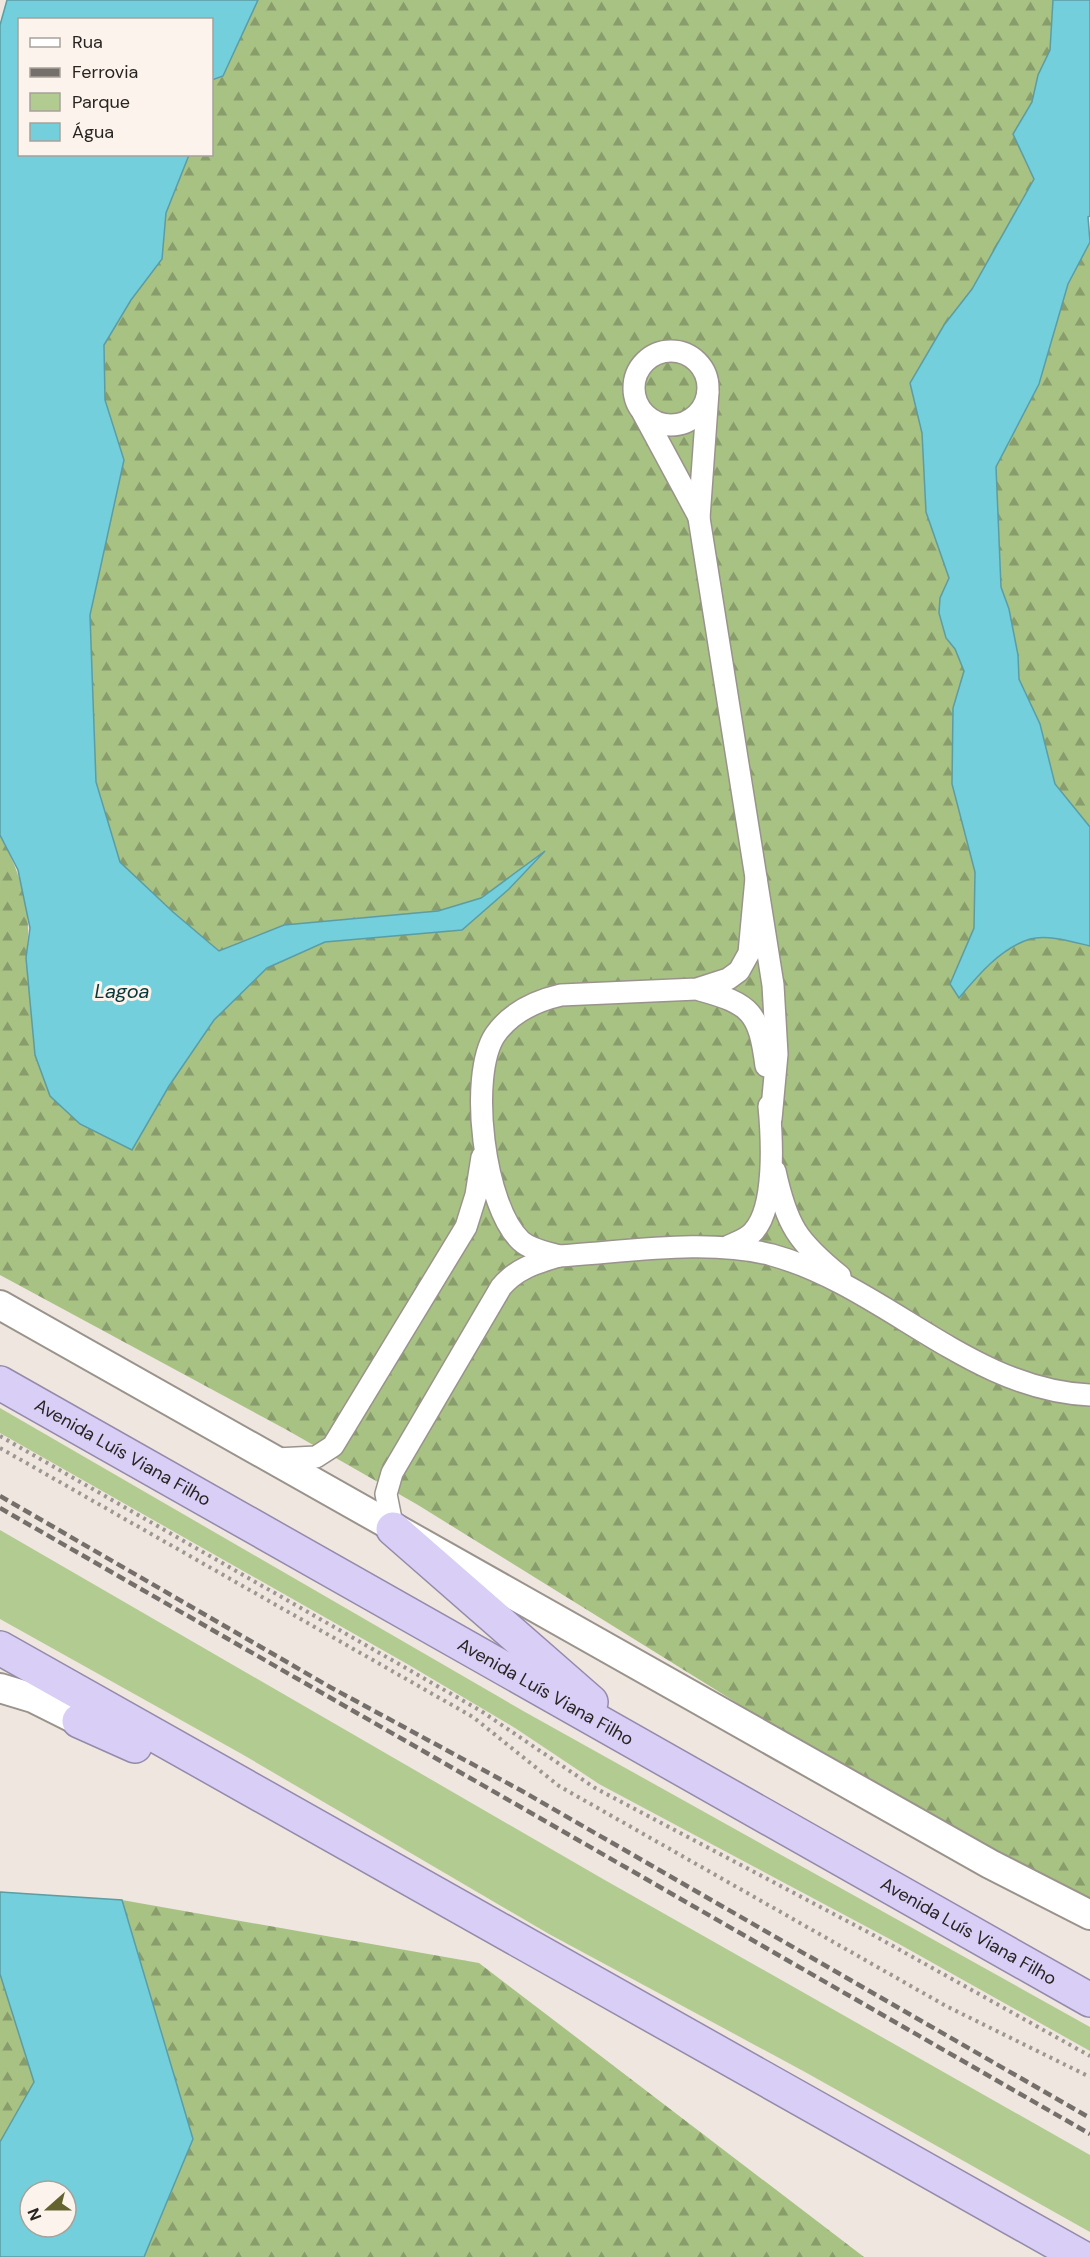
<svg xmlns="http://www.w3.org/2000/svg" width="1090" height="2257" viewBox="0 0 1090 2257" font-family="'DM Sans',sans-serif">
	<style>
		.green { fill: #b2cb91 }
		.forest { fill: url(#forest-firs) }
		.water { fill: #73cfdb; stroke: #5c9ca3; stroke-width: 1.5; fill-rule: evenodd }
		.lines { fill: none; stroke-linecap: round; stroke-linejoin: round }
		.minor-casing { stroke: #9a938c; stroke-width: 24 }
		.secondary-casing { stroke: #9a938c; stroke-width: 32 }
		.trunk-casing { stroke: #948aaa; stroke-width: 36 }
		.path { stroke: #9d9791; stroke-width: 4; stroke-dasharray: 3 4.5; stroke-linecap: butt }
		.minor { stroke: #fff; stroke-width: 21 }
		.secondary { stroke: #fff; stroke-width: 28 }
		.trunk { stroke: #d8cef6; stroke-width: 33 }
		.rail { stroke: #756f6b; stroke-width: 4.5; stroke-dasharray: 9 4.5; stroke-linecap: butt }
		.labels { text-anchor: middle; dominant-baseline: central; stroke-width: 6; stroke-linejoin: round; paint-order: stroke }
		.street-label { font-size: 18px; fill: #272421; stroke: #fcf4ec }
		.water-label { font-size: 20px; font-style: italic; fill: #07363b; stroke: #fcf4ec }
	</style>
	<defs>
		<pattern id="forest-firs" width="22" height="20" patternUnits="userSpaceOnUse" patternTransform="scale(1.5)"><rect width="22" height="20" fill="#a7c283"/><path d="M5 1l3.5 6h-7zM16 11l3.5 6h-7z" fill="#889d6b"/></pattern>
	</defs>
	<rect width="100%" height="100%" fill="#efe6df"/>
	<g class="green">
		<polygon points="0,1408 525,1712 1090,2027 1090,2051 899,1944 599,1784 515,1728 409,1665 0,1433"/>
		<polygon points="0,1530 603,1879 1090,2155 1090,2232 805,2072 549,1934 240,1753 0,1619"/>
	</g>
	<g class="forest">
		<path d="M258 0H1053L1050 50 1038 75 1032 102 1013 134 1034 179 972 289 944 325 910 383 922 433 926 512 949 578 940 598 946 638 955 649 964 671 953 708 952 784 975 872 974 928 950 984 959 997C978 975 1001 948 1030 939 1047 934 1073 942 1090 946V1903L1007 1864 787 1734 418 1505 287 1430 0 1275V835C22 877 33 910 26 958L131 1150 169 1086 214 1020 267 968 325 942 462 930 509 889 542 855 481 898 438 911 284 925 219 951 173 912 120 862 96 782 90 615 123 460 105 400 104 345 131 300 162 259 166 213 189 155 212 154V80L223 76Z"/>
		<polygon points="1090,242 1090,827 1055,784 1040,724 1019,679 1018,655 1009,609 1001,587 996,467 1039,384 1068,284"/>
		<polygon points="122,1900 479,1963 864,2257 144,2257 193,2139"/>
		<polygon points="0,1974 34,2082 0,2142"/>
	</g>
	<g class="water">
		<polygon points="7,0 258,0 223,76 212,80 212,20 20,20 20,154 189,155 166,213 162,259 131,300 104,345 105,400 124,460 90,615 96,782 120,862 173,912 219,951 284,925 438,911 481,898 545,851 509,889 462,930 325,942 267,968 214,1020 169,1086 132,1150 80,1124 50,1096 35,1055 26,958 30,928 18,870 0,835 0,25"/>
		<path d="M1053 0H1090V216L1088 217 1090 242 1068 284 1039 384 996 467 1001 587 1009 609 1018 655 1019 679 1040 724 1055 784 1090 827V946C1073 942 1047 934 1030 939 1001 948 978 975 959 998L950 984 974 928 975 872 952 784 953 708 964 671 955 649 946 638 939 613 940 598 949 578 926 512 922 433 910 383 944 325 972 289 1034 179 1013 134 1032 102 1038 75 1050 50Z"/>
		<path d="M0 1892 122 1900 193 2139 144 2257H0V2142L34 2082 0 1974ZM30 2191H66V2227H30Z"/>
	</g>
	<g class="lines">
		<defs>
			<g id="minor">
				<circle cx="671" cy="388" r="37"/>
				<polyline points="708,392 699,518 773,985 777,1054 771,1119"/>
				<polyline points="643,413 699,517"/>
				<path d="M756 878 749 953 739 971 728 979 697 989 561 995C535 1001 511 1012 495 1035 468 1076 484 1207 521 1241 531 1250 546 1252 559 1256 625 1252 709 1238 772 1255 885 1286 970 1390 1090 1395"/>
				<path d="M700 990C751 1004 759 1012 766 1066"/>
				<path d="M775 1171C787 1226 797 1241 840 1276"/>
				<path d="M729 1246C737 1242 747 1239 753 1232 776 1208 772 1138 769 1106"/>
				<polyline points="276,1459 316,1457 333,1446 466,1227 476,1195 482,1157"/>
				<path d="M393 1529 386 1494 392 1473 501 1287C517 1268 536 1263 559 1256"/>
			</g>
			<g id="secondary">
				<polyline points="0,1305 990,1864 1090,1915"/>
				<polyline points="0,1688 33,1698 79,1721"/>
			</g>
			<g id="trunk">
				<path id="s1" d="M0 1383 1090 2000"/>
				<polyline points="393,1529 591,1702"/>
				<polyline points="0,1648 1081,2257"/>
				<polyline points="79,1721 135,1746"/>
			</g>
		</defs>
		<use href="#minor" class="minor-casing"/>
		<use href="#secondary" class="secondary-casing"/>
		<use href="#trunk" class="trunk-casing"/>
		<g class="path">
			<polyline points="0,1436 481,1711 595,1788 866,1931 1090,2056"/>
			<polyline points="0,1448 473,1717 559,1786 946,2006 1090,2077"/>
		</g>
		<use href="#minor" class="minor"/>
		<use href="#secondary" class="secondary"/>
		<use href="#trunk" class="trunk"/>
		<g class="rail">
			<polyline points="0,1496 330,1687 522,1791 1090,2118"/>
			<polyline points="0,1508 1090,2134"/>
		</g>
	</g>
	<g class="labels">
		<g class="street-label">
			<text stroke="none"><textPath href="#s1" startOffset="141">Avenida Luís Viana Filho</textPath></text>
			<text stroke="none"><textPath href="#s1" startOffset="627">Avenida Luís Viana Filho</textPath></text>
			<text stroke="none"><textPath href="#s1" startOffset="1113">Avenida Luís Viana Filho</textPath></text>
		</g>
		<g class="water-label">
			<text x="122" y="991">Lagoa</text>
		</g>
	</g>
	<rect x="18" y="18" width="195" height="138" fill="#fcf4ec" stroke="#a7a19b" stroke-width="1.5"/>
	<rect x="30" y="38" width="30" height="9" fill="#ffffff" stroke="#a7a19b" stroke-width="1.5"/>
	<text x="72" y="48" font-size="18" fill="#272421">Rua</text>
	<rect x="30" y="68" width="30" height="9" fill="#756f6b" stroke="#a7a19b" stroke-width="1.5"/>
	<text x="72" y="78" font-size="18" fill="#272421">Ferrovia</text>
	<rect x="30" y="93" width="30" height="18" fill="#b2cb91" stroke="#a7a19b" stroke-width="1.5"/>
	<text x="72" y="108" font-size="18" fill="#272421">Parque</text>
	<rect x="30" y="123" width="30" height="18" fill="#73cfdb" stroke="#a7a19b" stroke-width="1.5"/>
	<text x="72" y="138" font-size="18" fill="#272421">Água</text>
	<g transform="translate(48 2209) rotate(249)"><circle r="28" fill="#fcf4ec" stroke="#a7a19b" stroke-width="1.5"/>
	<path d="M0-4.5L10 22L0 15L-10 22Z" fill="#646330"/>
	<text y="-9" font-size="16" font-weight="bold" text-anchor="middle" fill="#272421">N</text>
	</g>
</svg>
